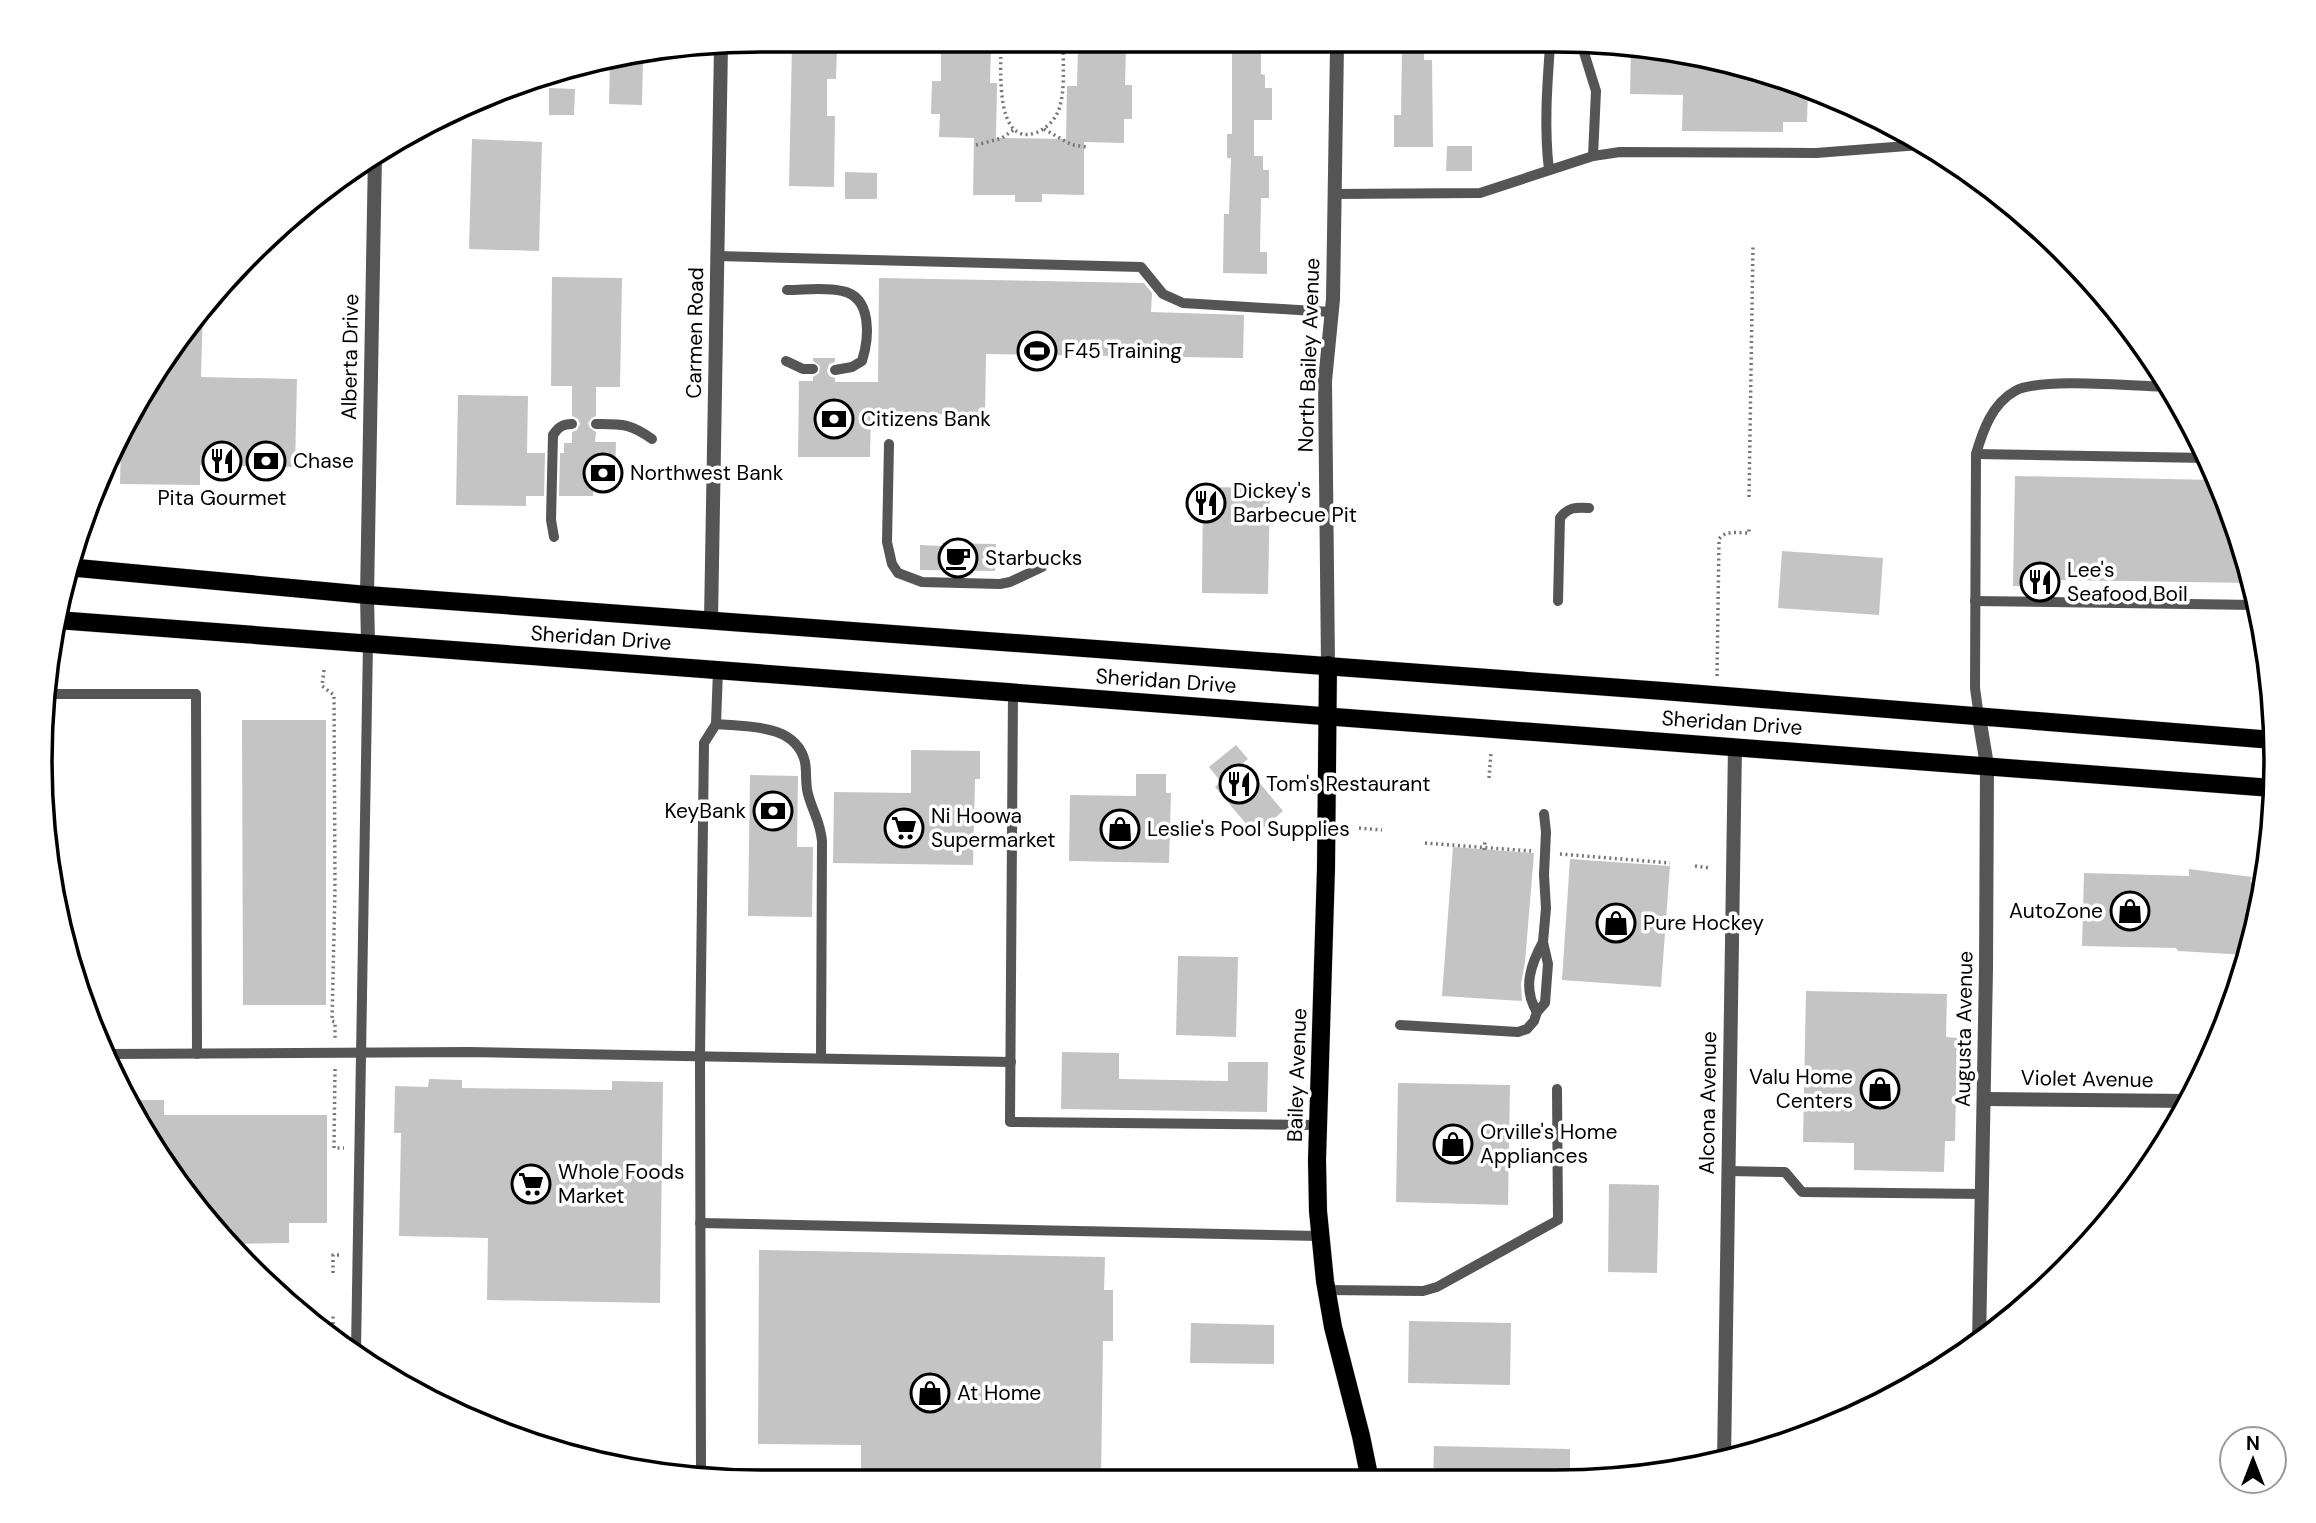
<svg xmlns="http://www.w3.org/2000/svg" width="2316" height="1523" viewBox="0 0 2316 1523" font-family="'DM Sans',sans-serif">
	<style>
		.building { fill: #c4c4c4 }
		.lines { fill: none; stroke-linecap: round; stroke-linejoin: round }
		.primary-casing { stroke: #dbdbdb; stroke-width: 19 }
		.path { stroke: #777; stroke-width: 3.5; stroke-dasharray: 2 3.5; stroke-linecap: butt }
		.service { stroke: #555; stroke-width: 10 }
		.minor { stroke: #555; stroke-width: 14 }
		.tertiary { stroke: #555; stroke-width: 14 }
		.primary { stroke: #000; stroke-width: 18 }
		.labels { text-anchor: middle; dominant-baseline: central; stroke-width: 7; stroke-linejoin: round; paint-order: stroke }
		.street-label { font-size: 21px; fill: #000; stroke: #fff }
		.poi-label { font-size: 21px; fill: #000; stroke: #fff; text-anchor: start }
		.rim { fill: none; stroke: #000; stroke-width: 3.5 }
	</style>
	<rect width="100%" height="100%" fill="#fff"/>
	<g class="building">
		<polygon points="792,46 837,46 836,79 827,79 827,116 835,116 834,187 789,186"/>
		<polygon points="941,46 991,46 990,83 997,83 996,138 1066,139 1067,86 1077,86 1078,46 1126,46 1125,85 1132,85 1132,119 1124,119 1124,143 1084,142 1084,195 1042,194 1042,202 1015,202 1015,195 973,195 974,138 939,137 940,114 931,114 932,81 941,81"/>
		<polygon points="1402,46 1424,46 1424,60 1432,60 1433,147 1394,147 1394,115 1401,115"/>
		<polygon points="1631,46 1649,46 1786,78 1808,87 1807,122 1783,122 1783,132 1682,131 1683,95 1630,94"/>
		<polygon points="1232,52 1261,52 1261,74 1265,75 1265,88 1272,88 1272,120 1254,120 1254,156 1263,156 1263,170 1269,170 1269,198 1261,198 1260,252 1267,252 1267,274 1223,273 1224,214 1229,214 1231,158 1227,158 1227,134 1232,134"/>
		<polygon points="614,59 643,60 642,105 609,104 610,60"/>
		<polygon points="549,88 575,89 574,115 549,115"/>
		<polygon points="472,139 542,142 539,251 469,249"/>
		<polygon points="1447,146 1472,146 1472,171 1446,171"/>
		<polygon points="845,172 877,173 877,199 845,199"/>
		<polygon points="552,277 622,278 620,387 596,387 596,416 592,418 588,423 590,428 596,432 595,442 616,442 615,476 593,476 593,496 559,496 560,453 564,453 564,443 572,443 572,432 577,430 580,424 578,419 572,416 572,386 551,386"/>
		<polygon points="879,278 1144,283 1152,293 1151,312 1244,315 1243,358 986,354 985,415 871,413 870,457 798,457 799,381 813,381 813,377 819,373 820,366 813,361 813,358 835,358 835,362 829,364 827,371 829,376 835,378 835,382 878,382"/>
		<polygon points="203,308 201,377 297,379 295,467 200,465 200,485 120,484 121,441 190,322"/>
		<polygon points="458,395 528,396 527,453 545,453 544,496 526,496 526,506 456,505"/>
		<polygon points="2015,476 2215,480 2253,583 2057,580 2057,587 2013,586"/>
		<polygon points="1203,487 1270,488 1268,594 1202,593"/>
		<polygon points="943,543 996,544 995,571 920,570 920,545 943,546"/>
		<polygon points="1782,551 1883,558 1879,615 1778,608"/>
		<polygon points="242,720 326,720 326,1005 243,1005"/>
		<polygon points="1236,745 1248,759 1243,763 1283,811 1263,828 1256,820 1248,826 1215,787 1221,782 1209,767"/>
		<polygon points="911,750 980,751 980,779 975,779 973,865 833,863 834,792 911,793"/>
		<polygon points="1136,774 1166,774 1166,793 1171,793 1169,863 1069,861 1070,795 1136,796"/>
		<polygon points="750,775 798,776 797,847 813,847 812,917 748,916"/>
		<polygon points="1453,847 1534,853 1525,962 1521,984 1522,1001 1442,996"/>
		<polygon points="1570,859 1670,866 1661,987 1562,980"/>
		<polygon points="2189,869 2252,877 2250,882 2264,882 2247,955 2178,951 2176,948 2082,946 2084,873 2189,876"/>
		<polygon points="1178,956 1238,957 1236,1037 1176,1035"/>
		<polygon points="1806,991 1947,994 1946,1037 1957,1038 1955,1141 1945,1141 1944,1172 1854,1170 1854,1143 1803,1142"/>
		<polygon points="1062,1052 1119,1053 1119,1079 1228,1081 1228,1062 1268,1062 1267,1112 1061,1109"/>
		<polygon points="429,1079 462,1080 462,1088 612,1090 612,1081 663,1082 660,1303 487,1300 488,1238 399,1236 401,1133 394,1133 395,1086 428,1087"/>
		<polygon points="1398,1083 1510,1085 1508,1205 1396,1202"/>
		<polygon points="128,1100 164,1100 164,1115 327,1115 327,1223 289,1223 289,1243 226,1244 137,1122"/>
		<polygon points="1609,1184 1659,1185 1657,1273 1608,1272"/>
		<polygon points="759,1250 1105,1257 1104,1290 1113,1290 1113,1341 1103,1341 1101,1479 861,1477 861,1445 758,1444"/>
		<polygon points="1409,1321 1511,1323 1510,1385 1408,1383"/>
		<polygon points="1191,1323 1274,1325 1274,1364 1190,1363"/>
		<polygon points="1434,1446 1570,1449 1570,1481 1433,1480"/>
	</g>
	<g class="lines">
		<defs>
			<g id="primary">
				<polyline points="67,567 367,595 1663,691 2273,740"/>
				<polyline points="57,620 2272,788"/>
				<polyline points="1328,665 1326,868 1317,1160 1318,1211 1325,1281 1333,1327 1361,1436 1370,1480"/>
			</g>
		</defs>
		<use href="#primary" class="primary-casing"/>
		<g class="path">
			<path d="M1001 46C1001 69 995 146 1035 133 1047 129 1057 118 1060 106 1065 88 1063 65 1063 46"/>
			<polyline points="1044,129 1072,145 1088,147"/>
			<polyline points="976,145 1002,138 1015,129"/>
			<polyline points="1749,497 1753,245"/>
			<polyline points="324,670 322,686 334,695 335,887 332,1021 335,1022 335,1038"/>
			<path d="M1717 676 1719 539C1726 530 1738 533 1749 533V526"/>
			<polyline points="1489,778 1491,752"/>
			<polyline points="1359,828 1382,830"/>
			<polyline points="1425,843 1531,851"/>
			<polyline points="1484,850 1485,841"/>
			<polyline points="1560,854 1670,863"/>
			<polyline points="1695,866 1709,868"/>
			<polyline points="335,1069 334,1148 344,1148"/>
			<polyline points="333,1273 333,1255 342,1255"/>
			<polyline points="333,1335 333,1313"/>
		</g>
		<g class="service">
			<polyline points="1582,46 1596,91 1593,156"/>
			<path d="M1549 170C1544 129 1547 87 1550 46"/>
			<polyline points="1334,194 1480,193 1593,156 1620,152 1816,153 1920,145"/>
			<polyline points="717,256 1141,267 1163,294 1183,303 1331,312"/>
			<path d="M787 290C804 290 825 287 842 291 873 297 869 339 862 361L852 367 835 370"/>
			<polyline points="786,361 803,369 813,369"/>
			<path d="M596 424C621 424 630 423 652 439"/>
			<polyline points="889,444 887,542 892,564 898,573 922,582 1000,584 1010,582 1042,567"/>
			<polyline points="1976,454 2207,458"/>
			<path d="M554 537 551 520 553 435C558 427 563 424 572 424"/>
			<path d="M1558 601 1560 518C1568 507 1576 507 1589 508"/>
			<polyline points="1975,601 2256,605"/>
			<polyline points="1013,692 1010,1122 1318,1125"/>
			<polyline points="45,694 196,694 197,1054"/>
			<path d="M1979 717 1975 688 1976 454C1983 430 1992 404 2015 391 2039 377 2135 386 2167 387"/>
			<path d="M716 724C746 727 796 723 805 762 807 772 805 784 808 794 813 813 820 820 822 841L821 1058"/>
			<path d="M1537 1012C1522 988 1531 964 1543 942"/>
			<polyline points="1400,1025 1518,1032 1527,1029 1534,1021 1537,1012 1545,1003 1548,964 1543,942 1546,908 1544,875 1546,832 1544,814"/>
			<polyline points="109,1054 469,1052 1011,1062"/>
			<polyline points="1728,1171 1785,1172 1802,1192 1982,1194"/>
			<polyline points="700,1223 1319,1236"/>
			<polyline points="1326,1290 1423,1291 1437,1287 1558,1220 1557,1089"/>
			<polyline points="356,1350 368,643"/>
			<polyline points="701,1477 700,1056 704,743 716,724 718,670"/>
		</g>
		<g class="minor">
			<polyline points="711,620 721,46"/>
			<polyline points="1984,1099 2189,1101"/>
			<polyline points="1979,1343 1986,969 1987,765 1979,717"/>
			<polyline points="1724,1461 1735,746"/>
		</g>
		<g class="tertiary">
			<polyline points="368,643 367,595 375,155"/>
			<polyline points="1328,665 1325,381 1333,299 1337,46"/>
		</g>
		<use href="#primary" class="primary"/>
	</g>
	<defs>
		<symbol id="stadium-ring" viewBox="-11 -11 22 22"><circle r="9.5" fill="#fff" stroke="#000" stroke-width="1.5"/><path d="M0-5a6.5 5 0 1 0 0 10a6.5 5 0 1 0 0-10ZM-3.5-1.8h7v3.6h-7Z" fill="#000"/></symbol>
		<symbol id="bank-ring" viewBox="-11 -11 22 22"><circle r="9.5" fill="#fff" stroke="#000" stroke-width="1.5"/><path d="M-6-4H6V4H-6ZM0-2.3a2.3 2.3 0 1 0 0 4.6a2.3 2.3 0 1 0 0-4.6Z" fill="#000"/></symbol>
		<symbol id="restaurant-ring" viewBox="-11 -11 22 22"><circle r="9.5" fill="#fff" stroke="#000" stroke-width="1.5"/><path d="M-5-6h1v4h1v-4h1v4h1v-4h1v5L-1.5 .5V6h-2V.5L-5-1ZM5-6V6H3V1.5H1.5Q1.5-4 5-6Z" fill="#000"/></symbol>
		<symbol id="cafe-ring" viewBox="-11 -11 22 22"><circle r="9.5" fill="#fff" stroke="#000" stroke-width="1.5"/><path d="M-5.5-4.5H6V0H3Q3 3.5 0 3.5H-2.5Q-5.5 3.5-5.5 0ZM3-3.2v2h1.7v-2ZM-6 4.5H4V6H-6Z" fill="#000"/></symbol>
		<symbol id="supermarket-ring" viewBox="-11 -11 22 22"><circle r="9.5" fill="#fff" stroke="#000" stroke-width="1.5"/><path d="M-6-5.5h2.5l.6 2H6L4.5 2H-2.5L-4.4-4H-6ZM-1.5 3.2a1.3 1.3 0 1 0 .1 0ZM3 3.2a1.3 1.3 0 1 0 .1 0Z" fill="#000"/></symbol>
		<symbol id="shop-ring" viewBox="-11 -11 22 22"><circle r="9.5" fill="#fff" stroke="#000" stroke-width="1.5"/><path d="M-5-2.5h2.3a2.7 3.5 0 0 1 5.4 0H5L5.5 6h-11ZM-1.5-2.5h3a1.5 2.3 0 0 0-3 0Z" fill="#000"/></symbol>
	</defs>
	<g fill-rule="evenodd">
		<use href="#stadium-ring" x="1015" y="329" width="44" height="44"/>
		<use href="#bank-ring" x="812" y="397" width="44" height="44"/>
		<use href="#restaurant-ring" x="200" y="439" width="44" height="44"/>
		<use href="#bank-ring" x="244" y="439" width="44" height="44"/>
		<use href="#bank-ring" x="581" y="451" width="44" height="44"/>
		<use href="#restaurant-ring" x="1184" y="481" width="44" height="44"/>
		<use href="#cafe-ring" x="936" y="536" width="44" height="44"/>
		<use href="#restaurant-ring" x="2018" y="560" width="44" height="44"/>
		<use href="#restaurant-ring" x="1217" y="762" width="44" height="44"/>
		<use href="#bank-ring" x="751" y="789" width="44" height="44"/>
		<use href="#supermarket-ring" x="882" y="806" width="44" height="44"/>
		<use href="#shop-ring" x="1098" y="807" width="44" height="44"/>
		<use href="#shop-ring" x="2108" y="889" width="44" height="44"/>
		<use href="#shop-ring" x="1594" y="901" width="44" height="44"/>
		<use href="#shop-ring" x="1858" y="1067" width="44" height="44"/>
		<use href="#shop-ring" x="1431" y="1122" width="44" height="44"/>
		<use href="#supermarket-ring" x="509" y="1162" width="44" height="44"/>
		<use href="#shop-ring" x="908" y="1371" width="44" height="44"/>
	</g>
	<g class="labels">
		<g class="street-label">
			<text transform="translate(695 333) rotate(-89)">Carmen Road</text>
			<text transform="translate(1309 355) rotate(-88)">North Bailey Avenue</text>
			<text transform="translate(350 357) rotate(-89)">Alberta Drive</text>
			<text transform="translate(601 638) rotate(4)">Sheridan Drive</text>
			<text transform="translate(1166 681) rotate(4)">Sheridan Drive</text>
			<text transform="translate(1732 723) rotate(4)">Sheridan Drive</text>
			<text transform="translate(1964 1029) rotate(-89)">Augusta Avenue</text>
			<text transform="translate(1297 1075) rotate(-88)">Bailey Avenue</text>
			<text transform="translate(2087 1079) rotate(1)">Violet Avenue</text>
			<text transform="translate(1708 1103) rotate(-89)">Alcona Avenue</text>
		</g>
		<g class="poi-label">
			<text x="1064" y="351">F45 Training</text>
			<text x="861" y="419">Citizens Bank</text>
			<text x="293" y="461">Chase</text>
			<text x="630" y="473">Northwest Bank</text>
			<text x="1233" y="491">Dickey's<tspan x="1233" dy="24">Barbecue Pit</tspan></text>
			<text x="222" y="498" text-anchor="middle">Pita Gourmet</text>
			<text x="985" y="558">Starbucks</text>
			<text x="2067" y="570">Lee's<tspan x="2067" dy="24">Seafood Boil</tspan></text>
			<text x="1266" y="784">Tom's Restaurant</text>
			<text x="746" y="811" text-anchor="end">KeyBank</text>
			<text x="931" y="816">Ni Hoowa<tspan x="931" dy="24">Supermarket</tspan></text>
			<text x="1147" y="829">Leslie's Pool Supplies</text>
			<text x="2103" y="911" text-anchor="end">AutoZone</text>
			<text x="1643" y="923">Pure Hockey</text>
			<text x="1853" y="1077" text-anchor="end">Valu Home<tspan x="1853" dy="24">Centers</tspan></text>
			<text x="1480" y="1132">Orville's Home<tspan x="1480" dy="24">Appliances</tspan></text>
			<text x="558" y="1172">Whole Foods<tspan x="558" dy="24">Market</tspan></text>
			<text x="957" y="1393">At Home</text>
		</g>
	</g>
	<path d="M0 0H2316V1523H0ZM761 52H1555A709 709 0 0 1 2264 761V761A709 709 0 0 1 1555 1470H761A709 709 0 0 1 52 761V761A709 709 0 0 1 761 52Z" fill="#fff" fill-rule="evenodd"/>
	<path class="rim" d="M761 52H1555A709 709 0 0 1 2264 761V761A709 709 0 0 1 1555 1470H761A709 709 0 0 1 52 761V761A709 709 0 0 1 761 52Z"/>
	<g transform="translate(2253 1460)"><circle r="33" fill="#ffffff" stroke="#999999" stroke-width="2"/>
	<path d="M0-5L12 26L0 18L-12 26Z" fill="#000000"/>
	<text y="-10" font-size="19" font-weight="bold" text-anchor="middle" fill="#000000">N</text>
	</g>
</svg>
